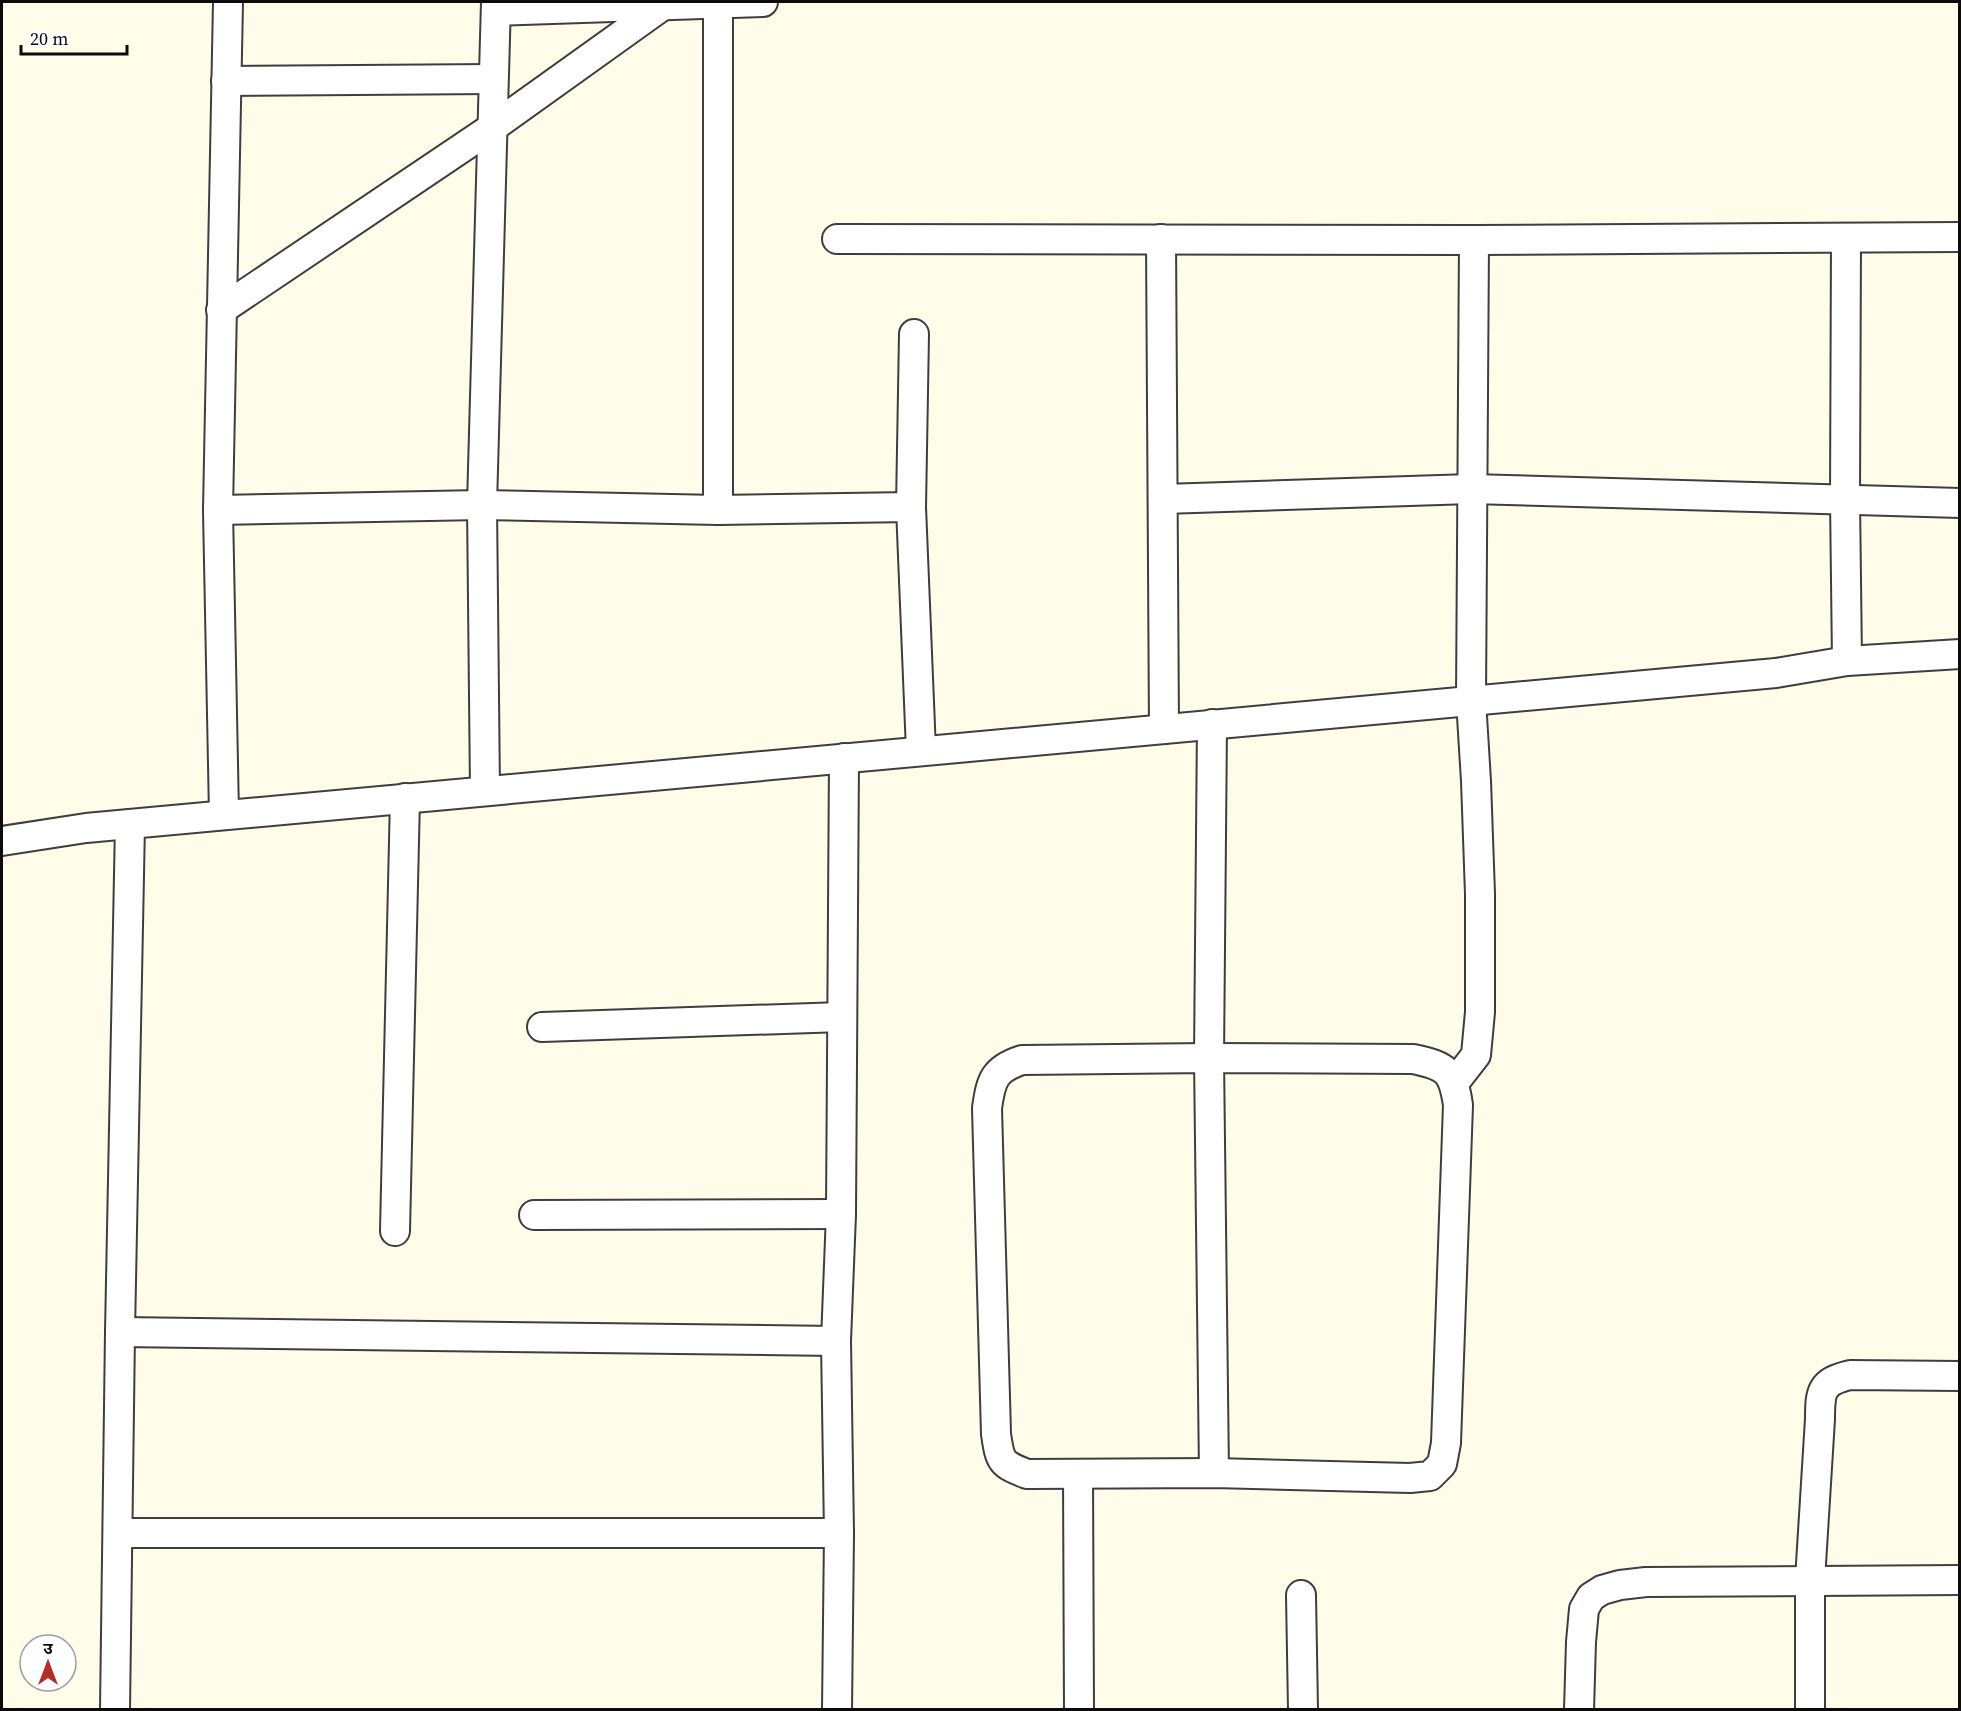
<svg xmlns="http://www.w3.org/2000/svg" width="1961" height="1711" viewBox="0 0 1961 1711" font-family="'Source Serif 4','Noto Sans Devanagari',serif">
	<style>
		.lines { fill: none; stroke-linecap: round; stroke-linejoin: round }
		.street-casing { stroke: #3e3e3e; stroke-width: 32 }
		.street { stroke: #fff; stroke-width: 28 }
	</style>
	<rect width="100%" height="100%" fill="#fffce9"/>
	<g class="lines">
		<defs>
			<g id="street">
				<polyline points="718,3 718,510"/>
				<polyline points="496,11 763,2"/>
				<polyline points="226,81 493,79"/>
				<polyline points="1846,238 1845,499 1847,661"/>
				<polyline points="837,239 1474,240 1960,237"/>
				<polyline points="1161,239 1164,729"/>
				<polyline points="221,310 493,127 662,6"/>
				<polyline points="914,334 911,507 921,751"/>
				<polyline points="1163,499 1471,489 1960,503"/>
				<polyline points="218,510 482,505 718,510 911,507"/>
				<polyline points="1212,724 1209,1058 1214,1473"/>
				<polyline points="485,791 482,505 496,2"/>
				<polyline points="224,815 218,510 228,2"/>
				<polyline points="2,841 86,828 1776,673 1847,661 1960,654"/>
				<polyline points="542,1027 842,1017"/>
				<path d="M1209 1058 1413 1059C1447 1066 1453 1071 1458 1105L1446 1443 1442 1464 1430 1476 1410 1478 1214 1473 1027 1474C1001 1464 1000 1462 996 1434L987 1108C991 1080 994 1069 1022 1060Z"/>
				<polyline points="1455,1082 1476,1055 1480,1012 1480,894 1476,781 1471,700 1474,240"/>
				<polyline points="534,1215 841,1214"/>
				<polyline points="395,1231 405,798"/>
				<polyline points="120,1332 836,1341"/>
				<polyline points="1078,1474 1079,1710"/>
				<polyline points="118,1533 839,1533"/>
				<polyline points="1301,1595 1303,1710"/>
				<polyline points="115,1710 120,1332 130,824"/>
				<polyline points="837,1710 839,1533 836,1341 841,1214 844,758"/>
				<polyline points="1579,1710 1581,1642 1584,1609 1591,1597 1602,1590 1620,1585 1646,1582 1960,1580"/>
				<path d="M1810 1710V1580L1820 1419C1820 1391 1821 1382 1850 1375L1960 1376"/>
			</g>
		</defs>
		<use href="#street" class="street-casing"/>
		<use href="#street" class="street"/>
	</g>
	<rect width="1961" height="1711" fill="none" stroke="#0b0b0b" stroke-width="6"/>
	<g transform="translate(48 1663)"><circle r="28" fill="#ffffff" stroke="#9d9d9d" stroke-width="1.5"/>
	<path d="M0-4.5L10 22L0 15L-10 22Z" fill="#b62c27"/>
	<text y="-9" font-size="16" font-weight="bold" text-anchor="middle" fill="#0b0b0b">उ</text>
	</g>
	<path d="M21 45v9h106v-9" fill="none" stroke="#0b0b0b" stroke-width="3"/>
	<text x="30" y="45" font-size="18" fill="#0b0b0b" stroke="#ffffff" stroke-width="4.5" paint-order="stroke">20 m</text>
</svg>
